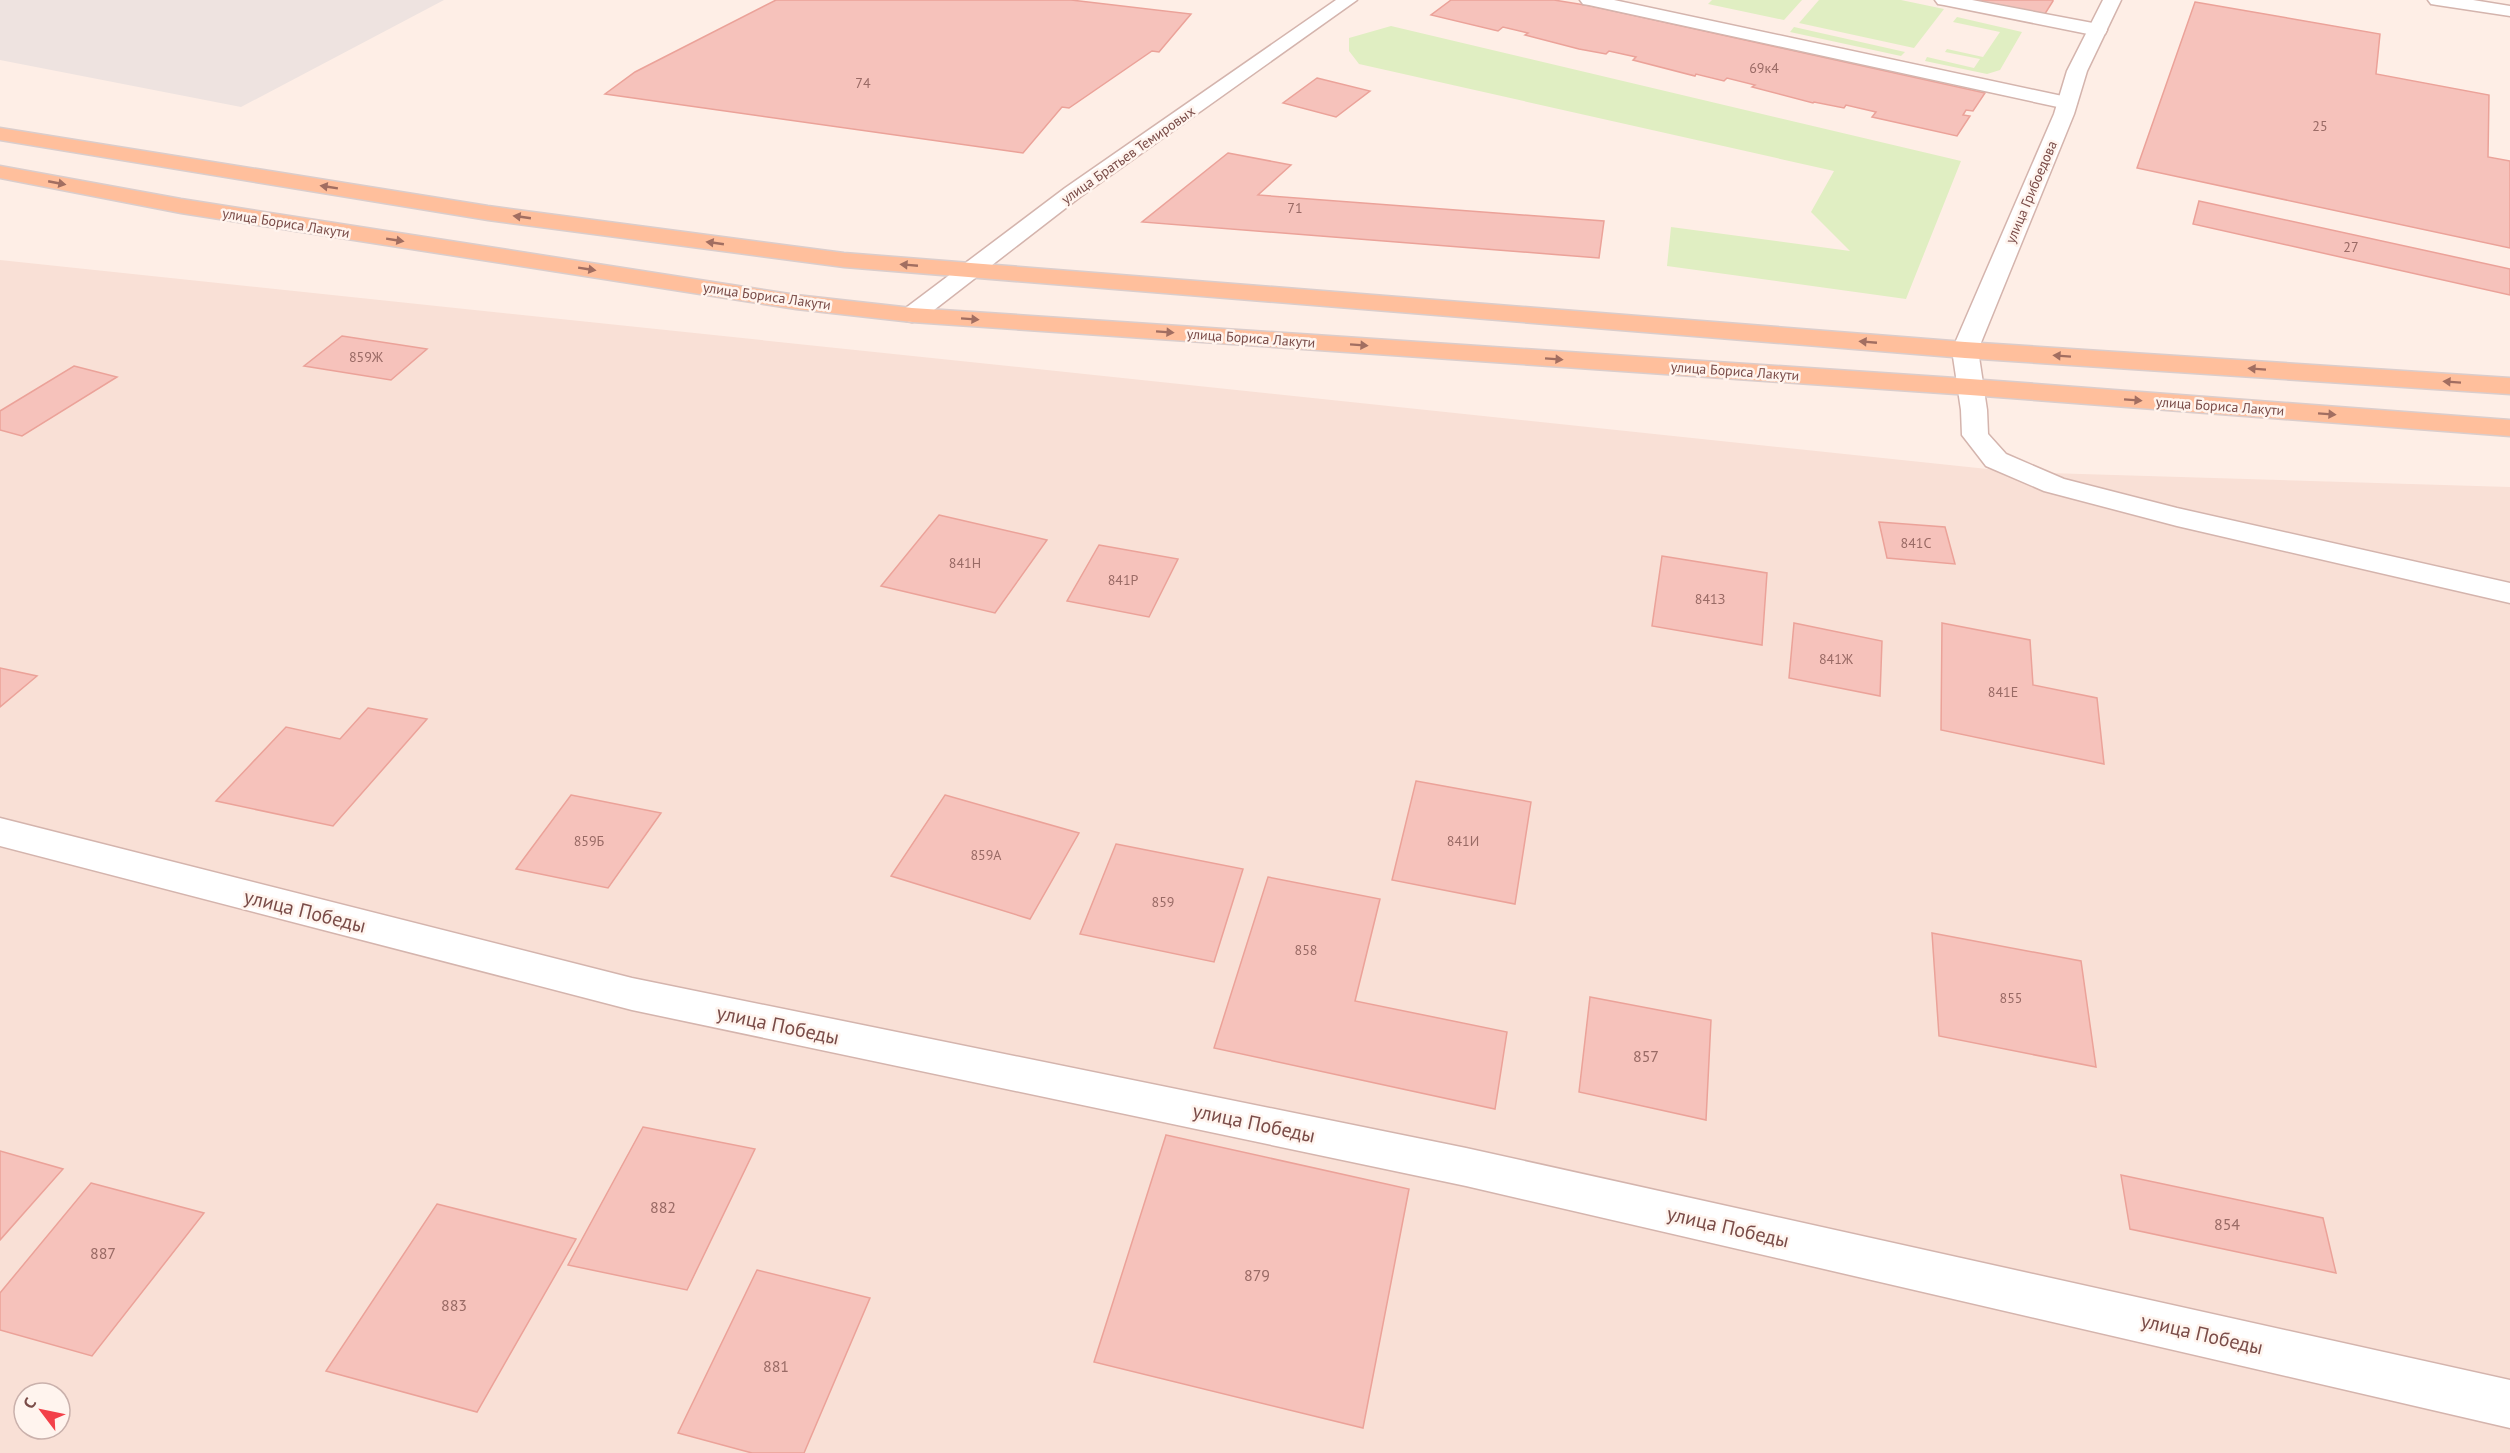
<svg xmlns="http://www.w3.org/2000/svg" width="2510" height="1453" viewBox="0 0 2510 1453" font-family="'PT Sans',sans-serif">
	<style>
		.residential { fill: #f9e0d6; fill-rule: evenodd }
		.industrial { fill: #eee3e0 }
		.green { fill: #e0eec2 }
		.building { fill: #f6c2bb; stroke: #eba299; stroke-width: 1.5 }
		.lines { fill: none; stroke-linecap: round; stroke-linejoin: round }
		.service-casing { stroke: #d4b4ad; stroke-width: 3 }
		.minor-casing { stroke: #d4b4ad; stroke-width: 3 }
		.tertiary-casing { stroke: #d4b4ad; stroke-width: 3 }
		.primary-casing { stroke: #dacdcc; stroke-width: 3 }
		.service { fill: #fff; fill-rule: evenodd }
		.minor { fill: #fff; fill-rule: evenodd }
		.tertiary { fill: #fff; fill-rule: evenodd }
		.primary { fill: #ffbf9c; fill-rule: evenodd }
		.oneway { fill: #a26e61 }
		.labels { text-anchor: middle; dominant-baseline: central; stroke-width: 5; stroke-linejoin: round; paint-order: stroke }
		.number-label { font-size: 14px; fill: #996a65 }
		.far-street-label { font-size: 14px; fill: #7a4c48; stroke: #fff4ee }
		.near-number-label { font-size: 16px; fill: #996a65 }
		.near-street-label { font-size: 20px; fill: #7a4c48; stroke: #fff4ee }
	</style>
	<rect width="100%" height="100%" fill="#feeee6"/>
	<path class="residential" d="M0 260 2016 472 2510 487V1453H0ZM24 1393H60V1429H24Z"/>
	<polygon class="industrial" points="0,0 444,0 241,107 0,60"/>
	<g class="green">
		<polygon points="1712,0 1802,0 1784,20 1708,4"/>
		<polygon points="1819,0 1901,0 1944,9 1914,48 1799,23"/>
		<polygon points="1957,17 2022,32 2000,70 1987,74 1925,61 1927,57 1974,68 1980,59 1945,52 1947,49 1983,57 2000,32 1953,22"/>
		<polygon points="1391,26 1961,161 1906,299 1667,266 1671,227 1850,251 1811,212 1834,171 1359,64 1349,51 1349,38"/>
		<polygon points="1794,27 1905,52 1901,56 1790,32"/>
	</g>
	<g class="building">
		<polygon points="776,0 1071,0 1191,14 1159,52 1152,51 1069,108 1062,107 1023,153 605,94 635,72"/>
		<polygon points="1451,0 1554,0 1591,6 1985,93 1973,111 1966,110 1963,115 1970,116 1957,136 1872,117 1876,112 1846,105 1844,108 1814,102 1813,103 1752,87 1755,85 1727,78 1724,81 1696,74 1695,76 1633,60 1636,57 1609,51 1606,54 1579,49 1525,35 1528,33 1503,27 1498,31 1431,15"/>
		<polygon points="1959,0 2053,0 2053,1 2043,17"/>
		<polygon points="2195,2 2380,34 2376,74 2489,95 2488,157 2510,161 2510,248 2137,168"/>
		<polygon points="1317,78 1370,91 1336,117 1283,103"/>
		<polygon points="1228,153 1291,165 1258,195 1604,221 1599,258 1142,222"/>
		<polygon points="2199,201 2510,269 2510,295 2193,224"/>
		<polygon points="342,336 427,349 391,380 304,366"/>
		<polygon points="74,366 117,377 22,436 0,430 0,411"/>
		<polygon points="939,515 1047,540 995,613 881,586"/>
		<polygon points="1879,522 1945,527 1955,564 1887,558"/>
		<polygon points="1099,545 1178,559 1149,617 1067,601"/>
		<polygon points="1662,556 1767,573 1762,645 1652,626"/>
		<polygon points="1794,623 1882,641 1880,696 1789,678"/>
		<polygon points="1942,623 2030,640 2033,685 2097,698 2104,764 1941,730"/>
		<polygon points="0,668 37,676 0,707"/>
		<polygon points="368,708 427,719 333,826 216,801 286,727 340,739"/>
		<polygon points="1416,781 1531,802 1515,904 1392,880"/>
		<polygon points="571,795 661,813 608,888 516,869"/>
		<polygon points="945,795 1079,833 1030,919 891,876"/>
		<polygon points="1116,844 1243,869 1214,962 1080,934"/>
		<polygon points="1268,877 1380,899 1355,1001 1507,1032 1495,1109 1214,1048"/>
		<polygon points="1932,933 2081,961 2096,1067 1939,1036"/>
		<polygon points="1590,997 1711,1020 1706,1120 1579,1092"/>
		<polygon points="643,1127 755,1149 687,1290 568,1265"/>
		<polygon points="1166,1135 1409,1189 1363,1428 1094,1362"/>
		<polygon points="0,1151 63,1169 0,1240"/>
		<polygon points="2121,1175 2323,1218 2336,1273 2130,1229"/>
		<polygon points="91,1183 204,1213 92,1356 0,1330 0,1293"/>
		<polygon points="437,1204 576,1239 477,1412 326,1371"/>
		<polygon points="757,1270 870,1298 804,1453 752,1453 678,1433"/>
	</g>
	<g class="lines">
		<defs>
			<g id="service">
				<polygon points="1580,0 1614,0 2067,97 2074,99 2077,103 2074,107 2067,109 1589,5 1583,4"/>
				<polygon points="1935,0 1972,0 2098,24 2105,26 2107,30 2105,34 2098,36 1944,5 1938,4"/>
				<polygon points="2428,0 2473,0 2510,6 2510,16 2437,5 2431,4"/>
			</g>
			<g id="minor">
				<polygon points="2103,0 2121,0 2087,71 2074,114 1978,350 1987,410 1988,434 2006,454 2064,479 2177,508 2510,583 2510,603 2177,526 2044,491 1986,466 1962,435 1961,410 1952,350 2054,114 2067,71"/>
				<polygon points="0,818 632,978 1466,1148 2510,1380 2510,1428 1466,1186 632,1010 0,846"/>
			</g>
			<polygon id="tertiary" points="1336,0 1357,0 1080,197 921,320 912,322 903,320 900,315 903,310 1065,188"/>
			<g id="primary">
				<polygon points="0,128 488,206 844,253 1965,342 2510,378 2510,394 1965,358 844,267 488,220 0,140"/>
				<polygon points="0,166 181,199 796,295 912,308 1970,379 2510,420 2510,436 1970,395 912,322 796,309 181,213 0,178"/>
			</g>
		</defs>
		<use href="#service" class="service-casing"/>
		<use href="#minor" class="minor-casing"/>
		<use href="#tertiary" class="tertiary-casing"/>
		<use href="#primary" class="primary-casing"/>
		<use href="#service" class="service"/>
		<use href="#minor" class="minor"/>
		<use href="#tertiary" class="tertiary"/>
		<use href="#primary" class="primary"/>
	</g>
	<defs><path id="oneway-solid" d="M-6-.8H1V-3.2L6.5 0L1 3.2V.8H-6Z" transform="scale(1.5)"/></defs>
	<g class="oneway">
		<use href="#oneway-solid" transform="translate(57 183) rotate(11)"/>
		<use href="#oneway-solid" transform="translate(329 187) rotate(-171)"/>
		<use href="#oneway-solid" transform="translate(522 217) rotate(-172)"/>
		<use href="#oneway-solid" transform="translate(395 240) rotate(9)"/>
		<use href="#oneway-solid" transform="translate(715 243) rotate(-172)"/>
		<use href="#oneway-solid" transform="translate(909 265) rotate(-175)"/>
		<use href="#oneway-solid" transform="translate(587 269) rotate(9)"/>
		<use href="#oneway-solid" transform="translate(970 319) rotate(4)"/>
		<use href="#oneway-solid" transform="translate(1165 332) rotate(4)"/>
		<use href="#oneway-solid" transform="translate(1868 342) rotate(-175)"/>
		<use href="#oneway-solid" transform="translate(1359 345) rotate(4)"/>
		<use href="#oneway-solid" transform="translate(2062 356) rotate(-176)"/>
		<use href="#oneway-solid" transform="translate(1554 359) rotate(4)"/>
		<use href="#oneway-solid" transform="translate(2257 369) rotate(-176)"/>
		<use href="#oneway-solid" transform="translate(2452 382) rotate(-176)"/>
		<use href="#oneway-solid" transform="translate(2133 400) rotate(4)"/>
		<use href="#oneway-solid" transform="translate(2327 414) rotate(4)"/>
	</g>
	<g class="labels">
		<g class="number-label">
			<text x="1764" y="68">69к4</text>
			<text x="863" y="83">74</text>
			<text x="2320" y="126">25</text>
			<text x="1295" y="208">71</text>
			<text x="2351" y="247">27</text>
			<text x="366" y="357">859Ж</text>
			<text x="1916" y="543">841С</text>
			<text x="965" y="563">841Н</text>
			<text x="1123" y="580">841Р</text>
			<text x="1710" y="599">841З</text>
			<text x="1836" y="659">841Ж</text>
			<text x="2003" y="692">841Е</text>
			<text x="589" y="841">859Б</text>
			<text x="1463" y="841">841И</text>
			<text x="986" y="855">859А</text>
			<text x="1163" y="902">859</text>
			<text x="1306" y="950">858</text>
			<text x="2011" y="998">855</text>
		</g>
		<g class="far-street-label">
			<text transform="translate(1128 155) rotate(-35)">улица Братьев Темировых</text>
			<text transform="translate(2031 192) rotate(-67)">улица Грибоедова</text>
			<text transform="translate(286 223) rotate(9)">улица Бориса Лакути</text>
			<text transform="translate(767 296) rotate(8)">улица Бориса Лакути</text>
			<text transform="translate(1251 338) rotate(4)">улица Бориса Лакути</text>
			<text transform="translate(1735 371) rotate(4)">улица Бориса Лакути</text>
			<text transform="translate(2220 406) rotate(4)">улица Бориса Лакути</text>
		</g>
		<g class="near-number-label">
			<text x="1646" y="1056">857</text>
			<text x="663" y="1207">882</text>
			<text x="2227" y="1224">854</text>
			<text x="103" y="1253">887</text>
			<text x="1257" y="1275">879</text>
			<text x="454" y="1305">883</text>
			<text x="776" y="1366">881</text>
		</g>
		<g class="near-street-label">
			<text transform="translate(305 911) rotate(14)">улица Победы</text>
			<text transform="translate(778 1025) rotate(12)">улица Победы</text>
			<text transform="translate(1254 1123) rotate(12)">улица Победы</text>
			<text transform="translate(1728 1227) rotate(13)">улица Победы</text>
			<text transform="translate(2202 1334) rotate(13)">улица Победы</text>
		</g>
	</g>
	<g transform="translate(42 1411) rotate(302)"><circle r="28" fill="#fff4ee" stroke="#cab1ac" stroke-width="1.5"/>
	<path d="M0-4.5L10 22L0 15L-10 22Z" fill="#f34049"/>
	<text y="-9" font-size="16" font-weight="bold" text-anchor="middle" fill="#7a4c48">С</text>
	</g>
</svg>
